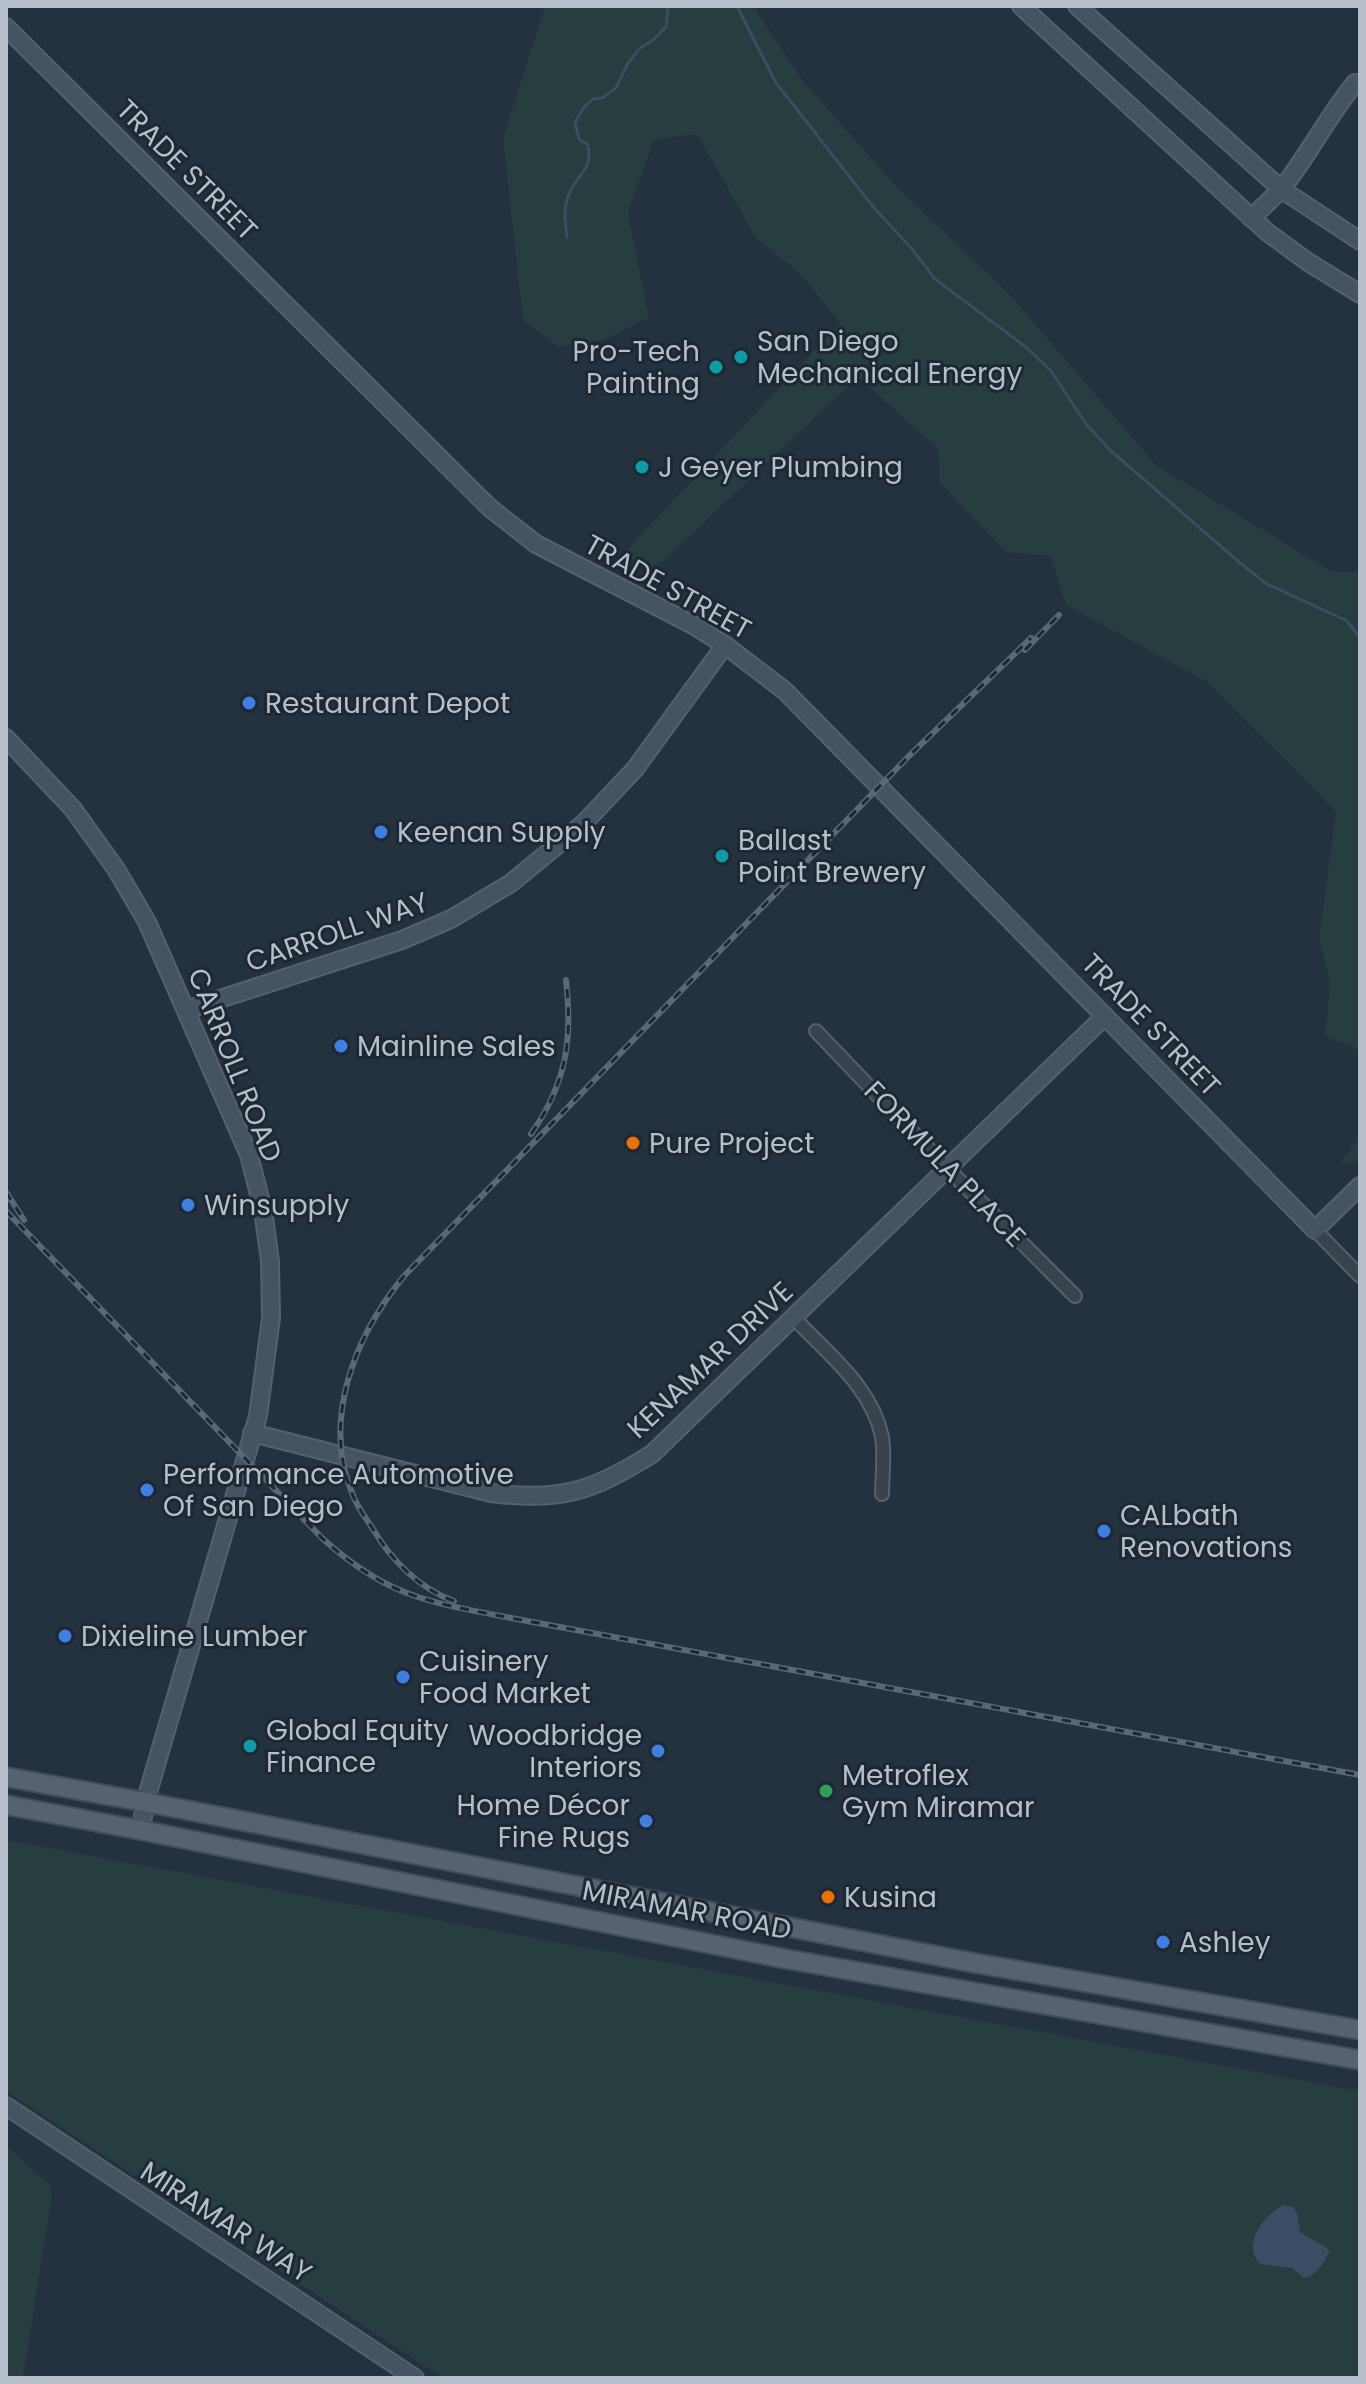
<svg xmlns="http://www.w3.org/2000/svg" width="1366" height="2384" viewBox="0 0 1366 2384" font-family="Poppins,sans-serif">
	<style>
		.green { fill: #263e3f }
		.water { fill: #394e65 }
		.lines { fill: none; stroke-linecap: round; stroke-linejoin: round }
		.stream { stroke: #394e65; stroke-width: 3 }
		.street-casing { stroke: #56616c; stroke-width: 16 }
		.secondary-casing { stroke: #56616c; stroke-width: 20 }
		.primary-casing { stroke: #424c57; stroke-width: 22 }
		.street { stroke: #38434e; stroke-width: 12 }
		.secondary { stroke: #465361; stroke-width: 16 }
		.primary { stroke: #56626e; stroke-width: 18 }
		.rail-casing { stroke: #5b6875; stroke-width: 6 }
		.rail { stroke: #1d2833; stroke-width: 3; stroke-dasharray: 9; stroke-linecap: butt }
		.culture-dot { fill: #0f9aa8; stroke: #1d2833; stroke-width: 3 }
		.shop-dot { fill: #3f7fe0; stroke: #1d2833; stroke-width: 3 }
		.food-dot { fill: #e8710a; stroke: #1d2833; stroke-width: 3 }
		.leisure-dot { fill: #2e9e5b; stroke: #1d2833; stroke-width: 3 }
		.labels { text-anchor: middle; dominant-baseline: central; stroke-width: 6; stroke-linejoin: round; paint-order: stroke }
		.street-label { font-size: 28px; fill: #b5bec9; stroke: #1d2833 }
		.poi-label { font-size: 28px; fill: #b5bec9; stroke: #1d2833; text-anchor: start }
	</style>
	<rect width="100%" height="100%" fill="#24313e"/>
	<g class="green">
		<polygon points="545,6 753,6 803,81 897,187 1008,293 1156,465 1332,572 1360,572 1360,1052 1356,1048 1325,1036 1330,983 1319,938 1336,812 1209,683 1066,605 1050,556 1006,552 940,483 938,449 858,377 653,571 623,554 840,323 800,274 756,238 697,134 654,140 628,212 649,317 604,340 559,347 523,320 503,138"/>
		<polygon points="1360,1137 1360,1161 1339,1165"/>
		<polygon points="6,1840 1360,2091 1360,2378 443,2378 6,2091"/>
		<polygon points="6,2146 49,2184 52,2195 23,2378 6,2378"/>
	</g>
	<path class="water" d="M1284 2205 1293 2207 1297 2213 1300 2232 1330 2250C1324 2262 1318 2275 1304 2278L1292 2268 1260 2264C1241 2245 1264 2214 1284 2205Z"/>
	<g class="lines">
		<g class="stream">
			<polyline points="737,6 776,83 875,209 912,249 935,279 1026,347 1051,371 1086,424 1110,450 1239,562 1265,583 1347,621 1360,638"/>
			<path d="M567 237C565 221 563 206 570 192 579 172 593 170 588 145L579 139 575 122 584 107 593 99 602 98 616 88 628 63 640 48 652 41 666 27 668 6"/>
		</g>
		<defs>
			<g id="street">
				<polyline points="816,1031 947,1168 1075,1296"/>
				<polyline points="1315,1230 1360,1276"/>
				<path d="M794 1318C828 1354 872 1387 882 1437 885 1455 882 1476 882 1494"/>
			</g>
			<g id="secondary">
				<polyline points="1021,6 1267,232 1308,262 1360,294"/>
				<polyline points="1077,6 1281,189 1360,241"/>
				<polyline points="6,27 490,508 536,544 693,625 725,645 785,691 1315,1230 1360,1186"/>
				<path d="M1251 218C1262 208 1273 198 1283 187 1309 154 1328 116 1355 83"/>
				<polyline points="6,738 73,809 116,869 147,922 249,1155 263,1210 270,1261 271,1318 258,1416 149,1789 140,1830"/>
				<polyline points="186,1010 402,940 451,919 511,883 583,824 635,769 725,645"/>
				<path d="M252 1433 491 1493C562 1502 592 1491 652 1454L1105 1016"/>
				<polyline points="6,2106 415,2378"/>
			</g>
			<g id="primary">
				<polyline points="6,1777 145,1802 969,1962 1360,2030"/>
				<polyline points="6,1805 140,1830 786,1959 1360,2060"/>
			</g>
		</defs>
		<use href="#street" class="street-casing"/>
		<use href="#secondary" class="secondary-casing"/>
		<use href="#primary" class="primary-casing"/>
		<use href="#street" class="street"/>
		<use href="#secondary" class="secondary"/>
		<use href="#primary" class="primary"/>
		<defs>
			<g id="rail">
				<polyline points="1025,650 1059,615"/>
				<path d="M531 1134C566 1084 573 1040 566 980"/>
				<polyline points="6,1192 24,1220"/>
				<path d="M6 1211 322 1538C387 1597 428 1602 511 1618L1360 1775"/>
				<path d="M454 1601C420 1589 391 1560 373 1529 366 1519 359 1509 354 1498 320 1421 355 1336 404 1276L909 756 1031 638"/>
			</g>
		</defs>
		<use href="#rail" class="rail-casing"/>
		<use href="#rail" class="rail"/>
	</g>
	<g class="culture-dot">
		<circle cx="741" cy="357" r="8"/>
		<circle cx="716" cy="367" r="8"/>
		<circle cx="642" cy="467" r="8"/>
		<circle cx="722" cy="856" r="8"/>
		<circle cx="250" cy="1746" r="8"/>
	</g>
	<g class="shop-dot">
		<circle cx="249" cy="703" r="8"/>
		<circle cx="381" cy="832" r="8"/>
		<circle cx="341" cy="1046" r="8"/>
		<circle cx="188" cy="1205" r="8"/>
		<circle cx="147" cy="1490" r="8"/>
		<circle cx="1104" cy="1531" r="8"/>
		<circle cx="65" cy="1636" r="8"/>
		<circle cx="403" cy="1677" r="8"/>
		<circle cx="658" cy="1751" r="8"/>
		<circle cx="646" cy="1821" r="8"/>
		<circle cx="1163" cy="1942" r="8"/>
	</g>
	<g class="food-dot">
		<circle cx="633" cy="1143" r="8"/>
		<circle cx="828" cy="1897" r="8"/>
	</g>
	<circle class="leisure-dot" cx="826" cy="1791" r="8"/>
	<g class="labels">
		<g class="street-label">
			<text transform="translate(187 170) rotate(45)">TRADE STREET</text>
			<text transform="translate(668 587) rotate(29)">TRADE STREET</text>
			<text transform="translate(337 932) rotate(-19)">CARROLL WAY</text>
			<text transform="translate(1151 1025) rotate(46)">TRADE STREET</text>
			<text transform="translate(235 1065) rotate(68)">CARROLL ROAD</text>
			<text transform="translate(945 1164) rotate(46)">FORMULA PLACE</text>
			<text transform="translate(710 1360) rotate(-43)">KENAMAR DRIVE</text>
			<text transform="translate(687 1910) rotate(11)">MIRAMAR ROAD</text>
			<text transform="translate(226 2222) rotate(33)">MIRAMAR WAY</text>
		</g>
		<g class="poi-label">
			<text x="757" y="341">San Diego<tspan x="757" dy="32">Mechanical Energy</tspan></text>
			<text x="700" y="351" text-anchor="end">Pro-Tech<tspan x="700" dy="32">Painting</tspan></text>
			<text x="658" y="467">J Geyer Plumbing</text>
			<text x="265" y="703">Restaurant Depot</text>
			<text x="397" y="832">Keenan Supply</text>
			<text x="738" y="840">Ballast<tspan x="738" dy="32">Point Brewery</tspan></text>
			<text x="357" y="1046">Mainline Sales</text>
			<text x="649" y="1143">Pure Project</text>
			<text x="204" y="1205">Winsupply</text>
			<text x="163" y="1474">Performance Automotive<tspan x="163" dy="32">Of San Diego</tspan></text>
			<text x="1120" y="1515">CALbath<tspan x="1120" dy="32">Renovations</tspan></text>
			<text x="81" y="1636">Dixieline Lumber</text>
			<text x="419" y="1661">Cuisinery<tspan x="419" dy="32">Food Market</tspan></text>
			<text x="266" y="1730">Global Equity<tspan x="266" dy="32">Finance</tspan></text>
			<text x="642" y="1735" text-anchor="end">Woodbridge<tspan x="642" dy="32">Interiors</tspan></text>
			<text x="842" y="1775">Metroflex<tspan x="842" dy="32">Gym Miramar</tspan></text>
			<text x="630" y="1805" text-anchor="end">Home Décor<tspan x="630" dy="32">Fine Rugs</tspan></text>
			<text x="844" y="1897">Kusina</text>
			<text x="1179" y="1942">Ashley</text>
		</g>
	</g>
	<rect width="1366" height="2384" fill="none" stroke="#b5bec9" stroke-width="16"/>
</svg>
